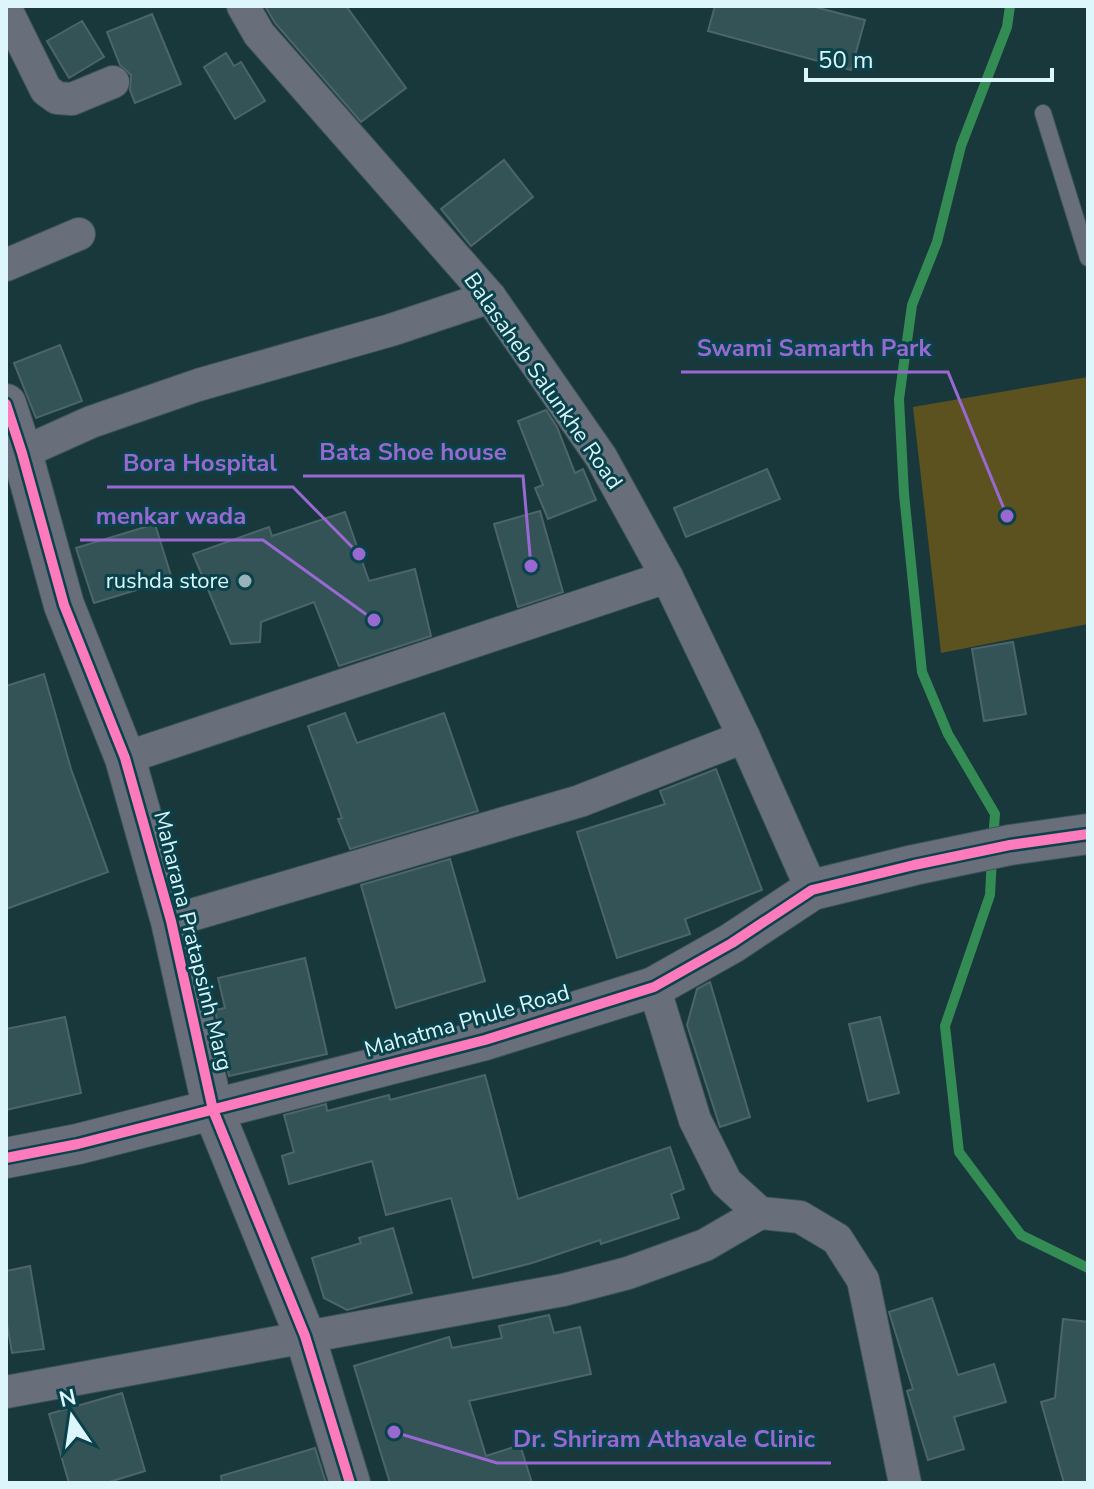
<svg xmlns="http://www.w3.org/2000/svg" width="1094" height="1489" viewBox="0 0 1094 1489" font-family="'Nunito Sans',sans-serif">
	<style>
		.green { fill: #5c5220 }
		.lines { fill: none; stroke-linecap: round; stroke-linejoin: round }
		.stream { stroke: #348c55; stroke-width: 10 }
		.building { fill: #345357; stroke: #4d6569; stroke-width: 2 }
		.service-casing { stroke: #3b5458; stroke-width: 18 }
		.minor-casing { stroke: #3b5458; stroke-width: 34 }
		.tertiary-casing { stroke: #3b5458; stroke-width: 42 }
		.service { stroke: #686f7b; stroke-width: 16 }
		.minor { stroke: #686f7b; stroke-width: 32 }
		.tertiary { stroke: #686f7b; stroke-width: 40 }
		.cycleway-casing { stroke: #0a424b; stroke-width: 15 }
		.cycleway { stroke: #fd7abc; stroke-width: 10 }
		.poi-dot { fill: #98b4b9; stroke: #0a424b; stroke-width: 3 }
		.labels { text-anchor: middle; dominant-baseline: central; stroke-width: 6; stroke-linejoin: round; paint-order: stroke }
		.street-label { font-size: 22px; fill: #dcf6fc; stroke: #0a424b }
		.poi-label { font-size: 22px; fill: #dcf6fc; stroke: #0a424b; text-anchor: end }
		.leader { fill: none; stroke: #9869d1; stroke-width: 3 }
		.callout-dot { fill: #9869d1; stroke: #0a424b; stroke-width: 3 }
		.callout-label { font-size: 24px; text-anchor: middle; font-weight: bold; fill: #9869d1; stroke: #0a424b; stroke-width: 6; stroke-linejoin: round; paint-order: stroke }
	</style>
	<rect width="100%" height="100%" fill="#19383c"/>
	<polygon class="green" points="1088,377 1088,624 941,653 913,407"/>
	<g class="lines">
		<g class="stream">
			<polyline points="993,841 995,814 948,734 922,672 904,494 899,399 912,305 937,242 961,146 1007,27 1010,6"/>
			<polyline points="992,857 990,895 945,1026 959,1152 1021,1235 1088,1268"/>
		</g>
	</g>
	<g class="building">
		<polygon points="265,6 346,6 406,88 361,122 275,23"/>
		<polygon points="715,6 811,6 865,20 851,70 708,31"/>
		<polygon points="152,14 181,84 135,103 130,90 131,75 120,65 107,32"/>
		<polygon points="82,21 104,57 69,78 47,41"/>
		<polygon points="226,53 234,66 241,62 265,101 235,119 204,67"/>
		<polygon points="504,160 533,197 471,246 441,209"/>
		<polygon points="60,345 82,401 36,418 14,363"/>
		<polygon points="546,410 557,427 575,473 583,469 596,500 548,519 535,488 543,485 518,421"/>
		<polygon points="767,469 780,499 686,537 674,508"/>
		<polygon points="540,511 563,592 518,607 494,524"/>
		<polygon points="345,512 369,581 415,569 431,636 339,666 314,602 261,622 260,642 231,644 193,554 269,527 272,536"/>
		<polygon points="155,524 172,579 94,603 76,548"/>
		<polygon points="1013,642 1026,714 984,721 972,649"/>
		<polygon points="44,674 71,769 108,872 6,909 6,686"/>
		<polygon points="345,713 357,743 444,713 478,811 350,849 338,819 342,818 308,726"/>
		<polygon points="716,769 762,890 685,919 690,934 617,958 577,832 665,804 660,791"/>
		<polygon points="450,859 485,981 396,1008 361,885"/>
		<polygon points="305,958 327,1054 229,1076 215,1010 225,1008 218,978"/>
		<polygon points="710,982 750,1117 720,1127 687,1025 697,989"/>
		<polygon points="65,1017 81,1093 6,1110 6,1029"/>
		<polygon points="880,1017 899,1093 868,1101 849,1024"/>
		<polygon points="485,1075 518,1199 670,1147 684,1189 671,1194 679,1218 601,1244 600,1240 532,1263 473,1278 451,1198 386,1215 372,1161 289,1184 282,1156 294,1152 284,1115 326,1104 327,1111 389,1095 390,1100"/>
		<polygon points="393,1228 412,1293 347,1310 324,1298 312,1258 361,1243 359,1238"/>
		<polygon points="30,1266 44,1349 12,1353 6,1317 6,1271"/>
		<polygon points="932,1298 958,1375 994,1364 1006,1402 954,1417 964,1449 928,1460 907,1391 913,1389 889,1312"/>
		<polygon points="549,1315 554,1333 580,1327 591,1374 469,1401 486,1456 520,1445 532,1483 390,1483 354,1366 449,1337 452,1348 502,1338 499,1326"/>
		<polygon points="1063,1319 1088,1322 1088,1483 1064,1483 1041,1402 1055,1398"/>
		<polygon points="122,1393 145,1471 106,1483 69,1483 49,1414"/>
		<polygon points="315,1448 326,1483 222,1483 221,1476"/>
	</g>
	<g class="lines">
		<defs>
			<polyline id="service" points="1043,113 1088,258"/>
			<g id="minor">
				<polyline points="243,6 259,34 490,297 601,457 667,577 744,737 812,890"/>
				<polyline points="6,9 46,90 57,98 72,99 113,82"/>
				<polyline points="6,265 79,234"/>
				<polyline points="22,453 91,422 198,385 391,330 490,297"/>
				<polyline points="125,758 667,577"/>
				<polyline points="171,921 580,801 744,737"/>
				<polyline points="654,987 695,1120 726,1182 760,1213 800,1217 837,1239 863,1280 905,1483"/>
				<polyline points="6,1392 563,1290 628,1273 705,1245 760,1213"/>
			</g>
			<g id="tertiary">
				<polyline points="6,404 22,453 64,605 125,758 171,921 213,1110 305,1336 350,1483"/>
				<polyline points="6,1158 78,1144 485,1040 654,987 732,943 812,890 914,865 1010,845 1088,834"/>
			</g>
		</defs>
		<use href="#service" class="service-casing"/>
		<use href="#minor" class="minor-casing"/>
		<use href="#tertiary" class="tertiary-casing"/>
		<use href="#service" class="service"/>
		<use href="#minor" class="minor"/>
		<use href="#tertiary" class="tertiary"/>
		<defs>
			<g id="cycleway">
				<polyline points="6,404 22,453 64,605 125,758 171,921 213,1110 305,1336 350,1483"/>
				<polyline points="6,1158 78,1144 485,1040 654,987 732,943 812,890 914,865 1010,845 1088,834"/>
			</g>
		</defs>
		<use href="#cycleway" class="cycleway-casing"/>
		<use href="#cycleway" class="cycleway"/>
	</g>
	<circle class="poi-dot" cx="245" cy="581" r="8"/>
	<g class="labels">
		<g class="street-label">
			<text transform="translate(543 381) rotate(55)">Balasaheb Salunkhe Road</text>
			<text transform="translate(193 941) rotate(76)">Maharana Pratapsinh Marg</text>
			<text transform="translate(467 1021) rotate(-16)">Mahatma Phule Road</text>
		</g>
		<g class="poi-label">
			<text x="229" y="581">rushda store</text>
		</g>
	</g>
	<path class="leader" d="M1007 516L948 372H681M531 566L523 476H303M359 554L293 487H107M374 620L263 540H80M394 1432L497 1463H831"/>
	<g class="callout-dot">
		<circle cx="1007" cy="516" r="8"/>
		<circle cx="531" cy="566" r="8"/>
		<circle cx="359" cy="554" r="8"/>
		<circle cx="374" cy="620" r="8"/>
		<circle cx="394" cy="1432" r="8"/>
	</g>
	<g class="callout-label">
		<text x="814" y="356">Swami Samarth Park</text>
		<text x="413" y="460">Bata Shoe house</text>
		<text x="200" y="471">Bora Hospital</text>
		<text x="171" y="524">menkar wada</text>
		<text x="664" y="1447">Dr. Shriram Athavale Clinic</text>
	</g>
	<rect width="1094" height="1489" fill="none" stroke="#dcf6fc" stroke-width="16"/>
	<g transform="translate(72 1417) rotate(347)" stroke="#0a424b" stroke-width="6" paint-order="stroke">
	<path d="M0-6L14 30L0 20L-14 30Z" fill="#dcf6fc"/>
	<text y="-12" font-size="22" font-weight="bold" text-anchor="middle" fill="#dcf6fc">N</text>
	</g>
	<path d="M806 68v12h246v-12" fill="none" stroke="#dcf6fc" stroke-width="4"/>
	<text x="818" y="68" font-size="24" fill="#dcf6fc" stroke="#0a424b" stroke-width="6" paint-order="stroke">50 m</text>
</svg>
